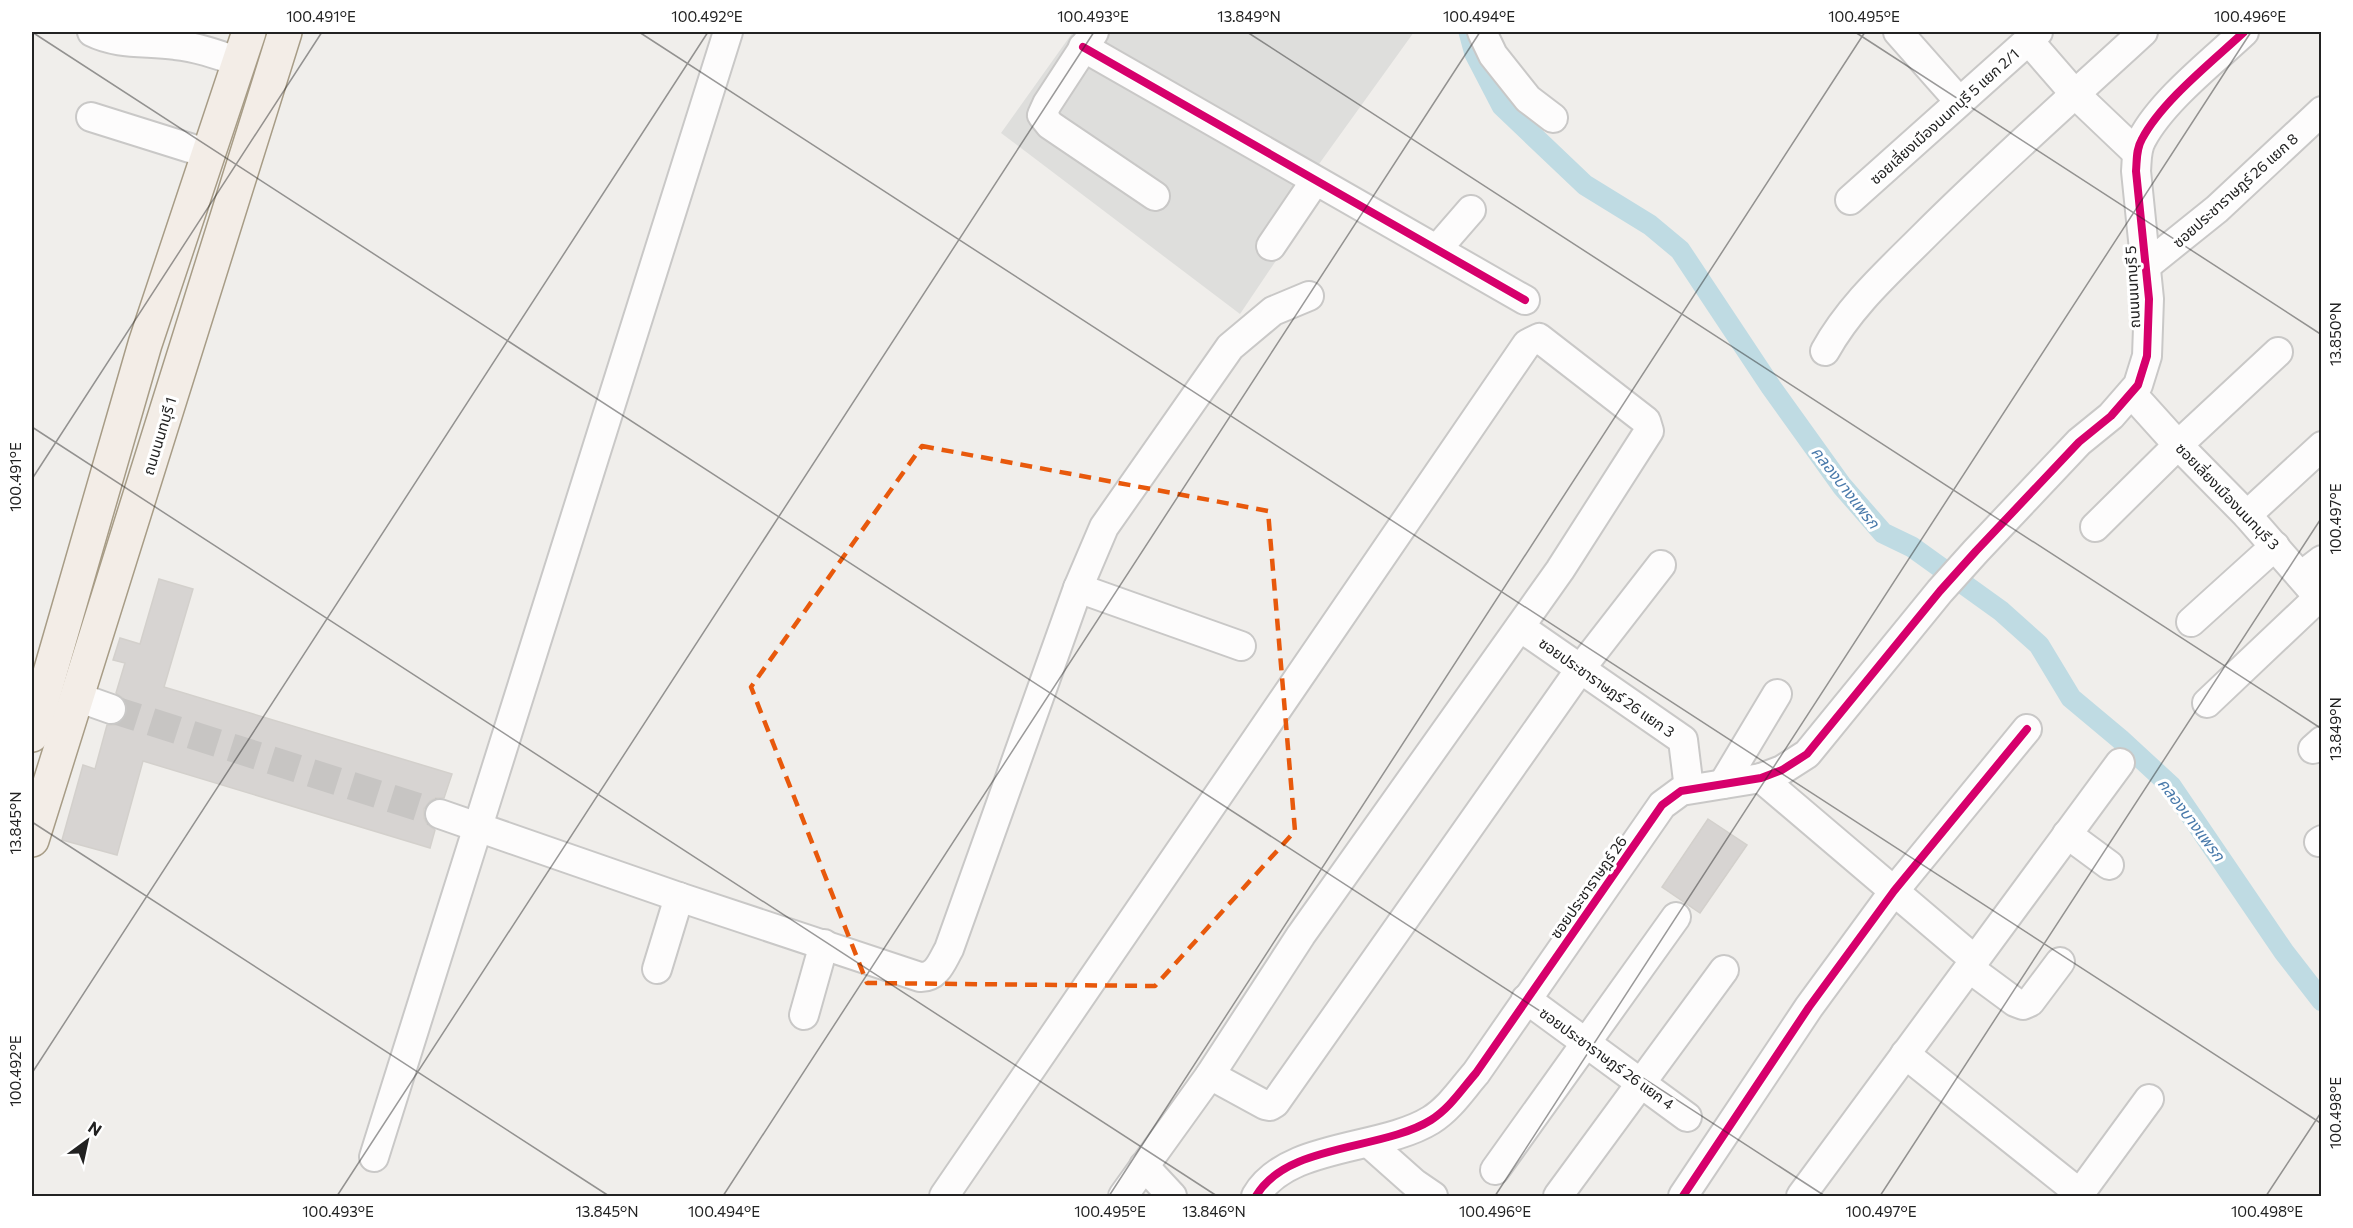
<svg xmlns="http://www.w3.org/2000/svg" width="2353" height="1228" viewBox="0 0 2353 1228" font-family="Commissioner,'Noto Sans Thai',sans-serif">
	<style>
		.religious { fill: #dededc }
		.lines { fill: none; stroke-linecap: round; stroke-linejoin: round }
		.canal { stroke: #bfdbe3; stroke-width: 21 }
		.building { fill: #d7d4d2; stroke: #d3d0cc; stroke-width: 1.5 }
		.minor-tunnel { stroke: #c7c5c3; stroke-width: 28; stroke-dasharray: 28 14; stroke-linecap: butt }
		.minor-casing { stroke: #c9c8c7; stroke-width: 32 }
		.major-casing { stroke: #a79c86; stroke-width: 36 }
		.minor { stroke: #fdfcfc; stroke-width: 28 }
		.major { stroke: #f3ede7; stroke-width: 33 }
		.cycleway-casing { stroke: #fff; stroke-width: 11 }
		.cycleway { stroke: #d6006c; stroke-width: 8 }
		.marked { fill: none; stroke: #e8590c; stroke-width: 4.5; stroke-dasharray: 12 8; stroke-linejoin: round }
		.ticks { fill: none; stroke: #222; stroke-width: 1.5; stroke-opacity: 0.45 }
		.labels { text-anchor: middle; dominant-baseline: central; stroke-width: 6; stroke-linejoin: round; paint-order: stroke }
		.street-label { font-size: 15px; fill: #222; stroke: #fff }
		.water-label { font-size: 16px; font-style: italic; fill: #4a7aab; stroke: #fff }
		.neatline { fill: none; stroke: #222; stroke-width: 2 }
		.ticks-label { font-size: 15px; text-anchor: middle; fill: #222 }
	</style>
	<rect width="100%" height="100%" fill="#f0eeeb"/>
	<polygon class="religious" points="1073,32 1414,32 1314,171 1319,197 1240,314 1001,133"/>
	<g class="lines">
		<polyline class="canal" points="1469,32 1475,54 1502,106 1585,185 1650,225 1680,250 1771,387 1842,486 1883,533 1912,547 2001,611 2039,645 2071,698 2120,739 2171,786 2284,952 2322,1001"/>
	</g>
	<g class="building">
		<polygon points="159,579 193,589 164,687 452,774 444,798 436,798 430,801 424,809 424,818 427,824 435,830 430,848 143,761 117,855 62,840 83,765 95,769 107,725 115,725 121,722 126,715 127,707 124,699 116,693 125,663 113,660 120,638 140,644"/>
		<polygon points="1708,819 1747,845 1700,913 1662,887"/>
	</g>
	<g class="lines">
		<polyline class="minor-tunnel" points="111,709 440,814"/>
		<defs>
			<g id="minor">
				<path d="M92 32C118 45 147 41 175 45 197 47 219 55 239 62"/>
				<polyline points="1094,32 1047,104 1042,115 1050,125 1155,196"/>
				<polyline points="1482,32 1493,55 1528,99 1553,118"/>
				<polyline points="1898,32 1959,101"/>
				<polyline points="2028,40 2075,94 2137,153"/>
				<polyline points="1083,47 1525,300"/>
				<polyline points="91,117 209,154"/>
				<polyline points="1850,200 2038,32"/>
				<polyline points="1271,246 1315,181"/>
				<polyline points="1438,248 1471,210"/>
				<polyline points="2146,266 2217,209 2322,111"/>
				<path d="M1825 351C1850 306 1887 273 1923 237 1994 166 2069 100 2143 32"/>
				<polyline points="2132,394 2178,445 2247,515 2322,601"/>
				<polyline points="2247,515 2322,446"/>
				<polyline points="2095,527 2178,445 2278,352"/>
				<polyline points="2301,576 2322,560"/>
				<polyline points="1078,588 1241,646"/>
				<polyline points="2191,622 2275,546"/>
				<polyline points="1520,627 1683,740 1689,789"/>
				<polyline points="77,697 111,709"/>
				<polyline points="2207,703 2319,597"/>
				<polyline points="2313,749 2322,741"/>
				<polyline points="1761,778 1975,960"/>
				<polyline points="1723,784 1777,694"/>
				<path d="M440 814 679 897 920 977C937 978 942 961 949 949L1078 588 1104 527 1230 347 1273 311 1309 296"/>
				<polyline points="2067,834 2109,865"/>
				<polyline points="2319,842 2322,840"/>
				<polyline points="1969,968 2015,1002 2023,1005 2030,1002 2060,962"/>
				<polyline points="657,969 679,897"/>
				<polyline points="1526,999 1687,1117"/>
				<polyline points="804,1015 824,944"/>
				<polyline points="1905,1054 2083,1196"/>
				<polyline points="1210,1075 1265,1105 1270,1106 1275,1103 1581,668 1661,565"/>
				<polyline points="1369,1143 1414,1183 1433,1196"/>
				<polyline points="374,1157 728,32"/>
				<polyline points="1144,1166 1172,1196"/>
				<polyline points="1495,1170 1676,917"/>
				<polyline points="944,1196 1527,344 1539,338 1646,421 1649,431 1560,570 1301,935 1210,1075 1123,1196"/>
				<path d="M1256 1196C1287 1143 1381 1151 1431 1120 1450 1108 1462 1089 1476 1073L1662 805 1681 791 1761 778 1782 770 1807 754 1940 591 1976 551 2079 442 2111 416 2138 385 2147 356 2149 299 2136 171C2137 160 2136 149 2142 139 2162 101 2212 62 2244 32"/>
				<polyline points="1558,1196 1724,970"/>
				<polyline points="1683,1196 1809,1007 1894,891 2027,729"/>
				<polyline points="1801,1196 2120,763"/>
				<polyline points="2078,1196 2149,1099"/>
			</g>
			<g id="major">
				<polyline points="32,735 145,344 249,32"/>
				<polyline points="32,840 285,32"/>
			</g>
		</defs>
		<use href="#minor" class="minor-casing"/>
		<use href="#major" class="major-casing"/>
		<use href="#minor" class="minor"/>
		<use href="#major" class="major"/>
		<defs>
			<g id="cycleway">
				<polyline points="1083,47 1525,300"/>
				<path d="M1256 1196C1287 1143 1381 1151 1431 1120 1450 1108 1462 1089 1476 1073L1662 805 1681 791 1761 778 1782 770 1807 754 1940 591 1976 551 2079 442 2111 416 2138 385 2147 356 2149 299 2136 171C2137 160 2136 149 2142 139 2162 101 2212 62 2244 32"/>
				<polyline points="1683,1196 1809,1007 1894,891 2027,729"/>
			</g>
		</defs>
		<use href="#cycleway" class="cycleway-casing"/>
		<use href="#cycleway" class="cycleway"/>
	</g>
	<path class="marked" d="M922 446 1268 511 1295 831 1155 986 867 983 751 687Z"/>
	<path class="ticks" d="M32 32 1825 1196M639 32 2322 1124M1247 32 2322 729M1855 32 2322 335M32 427 1217 1196M32 479 322 32M32 822 609 1196M32 1073 708 32M337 1196 1094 32M723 1196 1480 32M1109 1196 1865 32M1495 1196 2251 32M1880 1196 2322 517M2266 1196 2322 1111"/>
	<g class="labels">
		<g class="street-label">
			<text transform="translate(1944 116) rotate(-42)">ซอยเลี่ยงเมืองนนทบุรี 5 แยก 2/1</text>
			<text transform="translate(2235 190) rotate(-42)">ซอยประชาราษฎร์ 26 แยก 8</text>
			<text transform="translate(2132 287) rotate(-93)">ถนนนนทบุรี 5</text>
			<text transform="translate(159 436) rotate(-73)">ถนนนนทบุรี 1</text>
			<text transform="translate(2228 496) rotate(46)">ซอยเลี่ยงเมืองนนทบุรี 3</text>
			<text transform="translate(1607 687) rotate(35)">ซอยประชาราษฎร์ 26 แยก 3</text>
			<text transform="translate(1588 887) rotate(-55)">ซอยประชาราษฎร์ 26</text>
			<text transform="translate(1607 1058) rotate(36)">ซอยประชาราษฎร์ 26 แยก 4</text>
		</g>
		<g class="water-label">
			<text transform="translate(1846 487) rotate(52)">คลองบางแพรก</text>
			<text transform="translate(2192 819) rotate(53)">คลองบางแพรก</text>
		</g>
	</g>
	<rect width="2353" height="1228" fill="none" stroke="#ffffff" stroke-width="66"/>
	<g transform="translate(87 1141) rotate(33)" stroke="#ffffff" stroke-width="4.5" paint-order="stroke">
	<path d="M0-4.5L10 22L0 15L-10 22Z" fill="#222222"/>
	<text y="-9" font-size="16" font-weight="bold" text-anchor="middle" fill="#222222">N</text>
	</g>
	<rect x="33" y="33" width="2287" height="1162" class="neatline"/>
	<g class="ticks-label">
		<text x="321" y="22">100.491°E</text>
		<text x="707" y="22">100.492°E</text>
		<text x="1093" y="22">100.493°E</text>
		<text x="1249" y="22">13.849°N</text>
		<text x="1479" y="22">100.494°E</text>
		<text x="1864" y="22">100.495°E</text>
		<text x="2250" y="22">100.496°E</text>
		<text transform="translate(2336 334) rotate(-90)" y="5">13.850°N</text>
		<text transform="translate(16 477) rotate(-90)" y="5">100.491°E</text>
		<text transform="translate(2336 519) rotate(-90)" y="5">100.497°E</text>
		<text transform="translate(2336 729) rotate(-90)" y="5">13.849°N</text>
		<text transform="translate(16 823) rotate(-90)" y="5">13.845°N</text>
		<text transform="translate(16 1071) rotate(-90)" y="5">100.492°E</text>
		<text transform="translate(2336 1113) rotate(-90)" y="5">100.498°E</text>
		<text x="338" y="1217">100.493°E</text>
		<text x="607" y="1217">13.845°N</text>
		<text x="724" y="1217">100.494°E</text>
		<text x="1110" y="1217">100.495°E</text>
		<text x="1214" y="1217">13.846°N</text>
		<text x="1495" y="1217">100.496°E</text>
		<text x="1881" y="1217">100.497°E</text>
		<text x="2267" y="1217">100.498°E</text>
	</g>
</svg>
